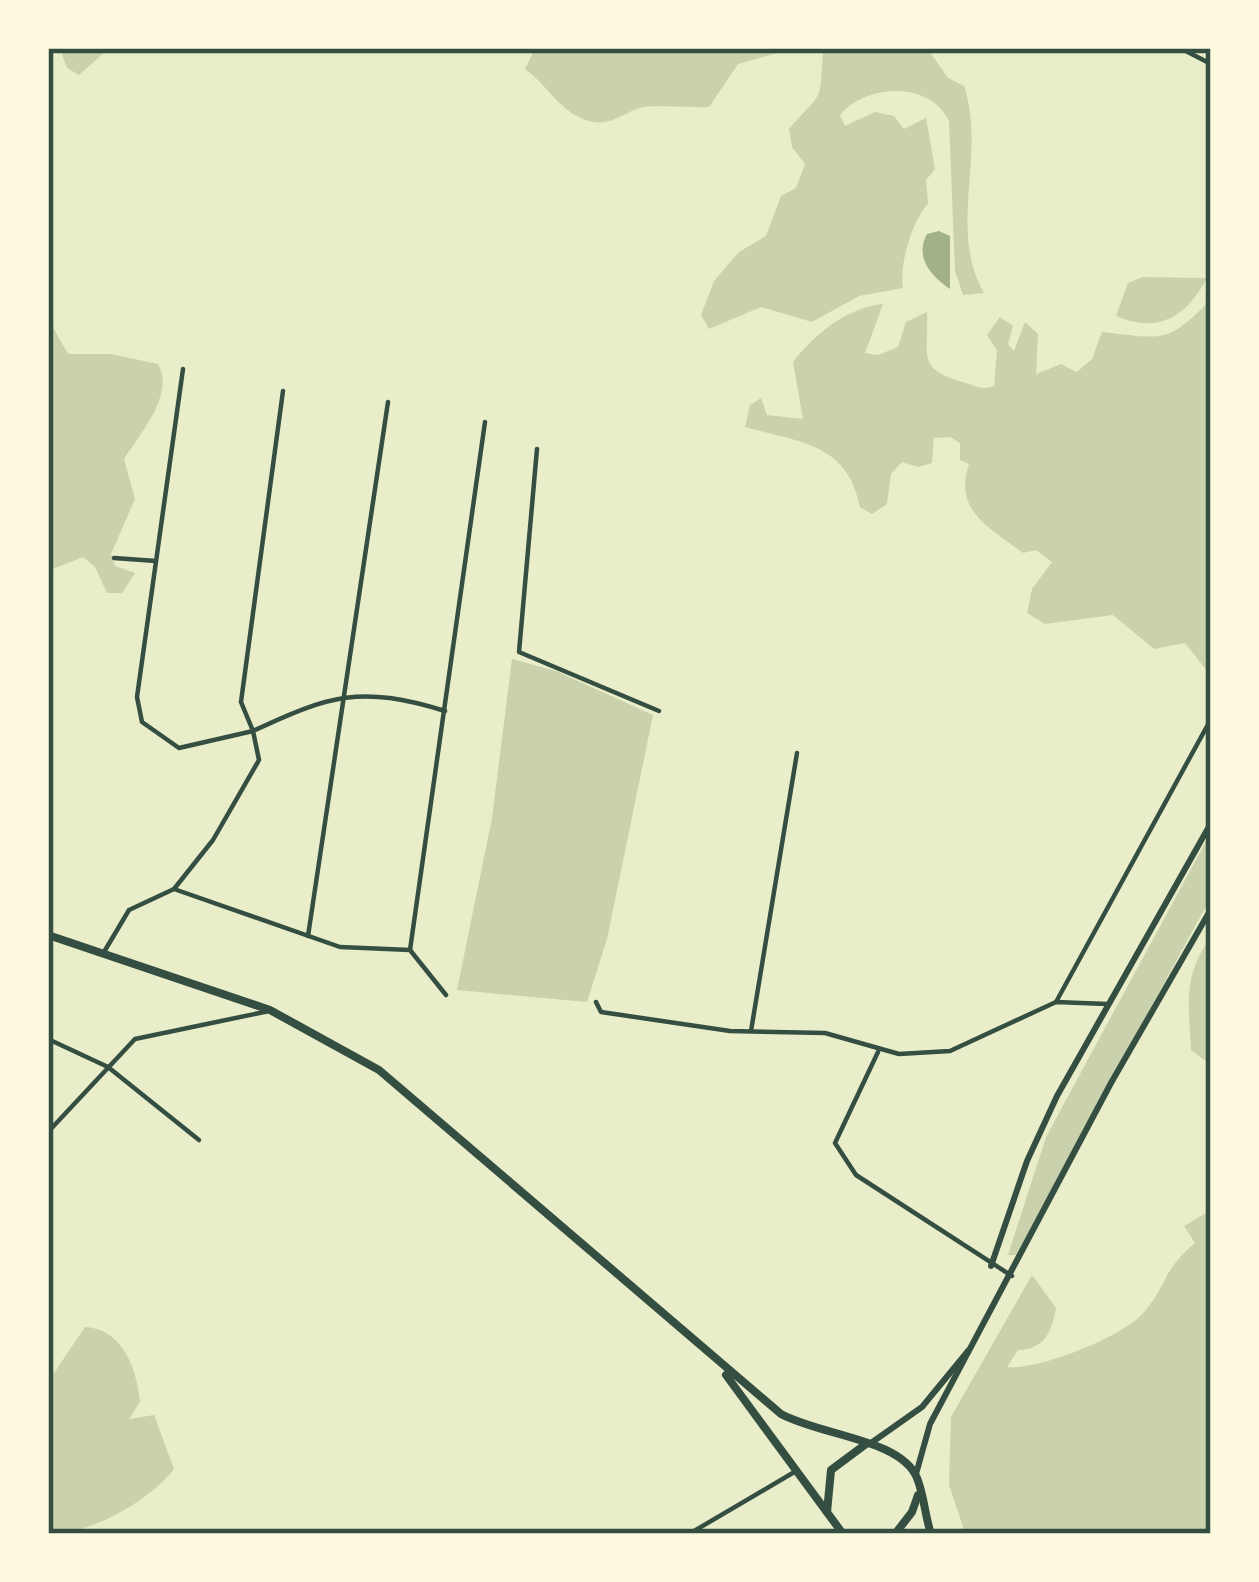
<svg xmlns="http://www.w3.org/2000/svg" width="1259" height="1582" viewBox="0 0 1259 1582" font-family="'Archivo Narrow',sans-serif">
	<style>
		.green { fill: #cad2ad }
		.water { fill: #a3b18a }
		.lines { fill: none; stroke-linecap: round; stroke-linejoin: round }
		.minor { stroke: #344e41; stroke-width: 4.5 }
		.tertiary { stroke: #344e41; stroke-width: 6 }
		.secondary { stroke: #344e41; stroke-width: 6 }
		.trunk { stroke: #344e41; stroke-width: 8 }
		.neatline { fill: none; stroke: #344e41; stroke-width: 4.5 }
	</style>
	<rect width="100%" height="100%" fill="#e9edc9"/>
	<g class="green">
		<polygon points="60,48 109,48 79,75 67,68"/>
		<path d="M535 48H795L738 64 709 107C694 108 653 105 643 107 620 113 608 131 581 118 559 109 545 83 525 69Z"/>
		<path d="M808 48H927L948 78 964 86C987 156 947 227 984 293L963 295 955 271 949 121C930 81 867 83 840 115L845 126 875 112 894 116 904 129 926 118 935 169 926 180 928 203C912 222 899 264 903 288L859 296 812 322 761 307 709 329 701 315 714 281 739 252 766 236 781 196 796 188 805 164 792 147 789 129C824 89 819 106 823 54Z"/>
		<path d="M1143 277 1207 278C1186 317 1159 334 1116 316L1128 283Z"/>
		<path d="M1211 299V676L1185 643 1154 649 1113 615 1045 624 1027 613 1032 589 1052 562 1036 550 1023 553C989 527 953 511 969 464L960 460V443L950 437 934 438 932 463 918 467 902 462 891 474 887 504 872 514 860 507C848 443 799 442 745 427L750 405 761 398 767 415 803 419 793 362C816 333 846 308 883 304L865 353 878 355 898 347 906 322 927 312C929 359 915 368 966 383 978 387 982 390 994 386L997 350 987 335 1000 317 1013 326 1008 344 1014 351 1025 322 1038 334 1036 374 1061 364 1077 372 1092 359 1102 332C1160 338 1167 346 1211 299Z"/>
		<path d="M50 322 68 354H111L158 364C175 393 141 433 124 459L135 499 111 554 115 566 135 573 122 593H107L95 567 83 557 48 571Z"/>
		<polygon points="512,659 556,671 653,715 607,939 587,1002 457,990 492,818"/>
		<polygon points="1211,832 1211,897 1016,1255 1008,1255 1046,1137"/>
		<path d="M1211 937V1065L1191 1050C1189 1005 1182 976 1211 937Z"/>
		<path d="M1211 1210V1534H958L963 1527 949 1485 951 1417 1032 1275 1056 1308C1051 1333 1045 1349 1018 1350L1007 1367C1037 1371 1126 1336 1145 1311 1169 1282 1161 1272 1195 1243L1184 1226Z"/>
		<path d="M85 1327C123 1329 137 1369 140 1402L129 1419 154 1415 174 1469C148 1502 91 1534 48 1534V1382Z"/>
	</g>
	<path class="water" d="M939 231 950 236V289C932 277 914 258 927 234Z"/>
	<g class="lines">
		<g class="minor">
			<polyline points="1180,48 1211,64"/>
			<polyline points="183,369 137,697 142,722 179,748 253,731 241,702 283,391"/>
			<polyline points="537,449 519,652 659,711"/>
			<polyline points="114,558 156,561"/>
			<polyline points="174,889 340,947 410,950 446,995"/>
			<polyline points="308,936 388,402"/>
			<polyline points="410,950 485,422"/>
			<path d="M104 952 129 910 174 889 213 840 259 760 253 731C330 695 360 685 445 711"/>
			<polyline points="596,1002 601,1012 730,1031 825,1033 899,1054 950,1051 1056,1002 1107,1004"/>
			<polyline points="1056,1002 1211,719"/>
			<polyline points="751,1031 797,753"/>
			<polyline points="48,1039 108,1067 199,1140"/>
			<polyline points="878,1052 835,1143 856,1175 1012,1276"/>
			<polyline points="48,1132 135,1039 269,1011"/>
			<polyline points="689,1534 796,1471"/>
		</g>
		<polyline class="tertiary" points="991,1266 1027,1161 1057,1096 1211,823"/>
		<g class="secondary">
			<polyline points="871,1443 922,1407 968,1351"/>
			<polyline points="916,1474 930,1424 1111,1083 1211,909"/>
		</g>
		<g class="trunk">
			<path d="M48 935 270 1010 379 1070 781 1414C822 1436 901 1439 917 1478 924 1495 925 1516 931 1534"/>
			<polyline points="726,1375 843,1534"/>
			<polyline points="827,1512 831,1470 866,1444"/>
			<polyline points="895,1534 912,1512 918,1495"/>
		</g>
	</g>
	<rect width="1259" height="1582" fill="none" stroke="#fefae0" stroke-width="102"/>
	<rect x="51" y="51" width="1157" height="1480" class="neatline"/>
</svg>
